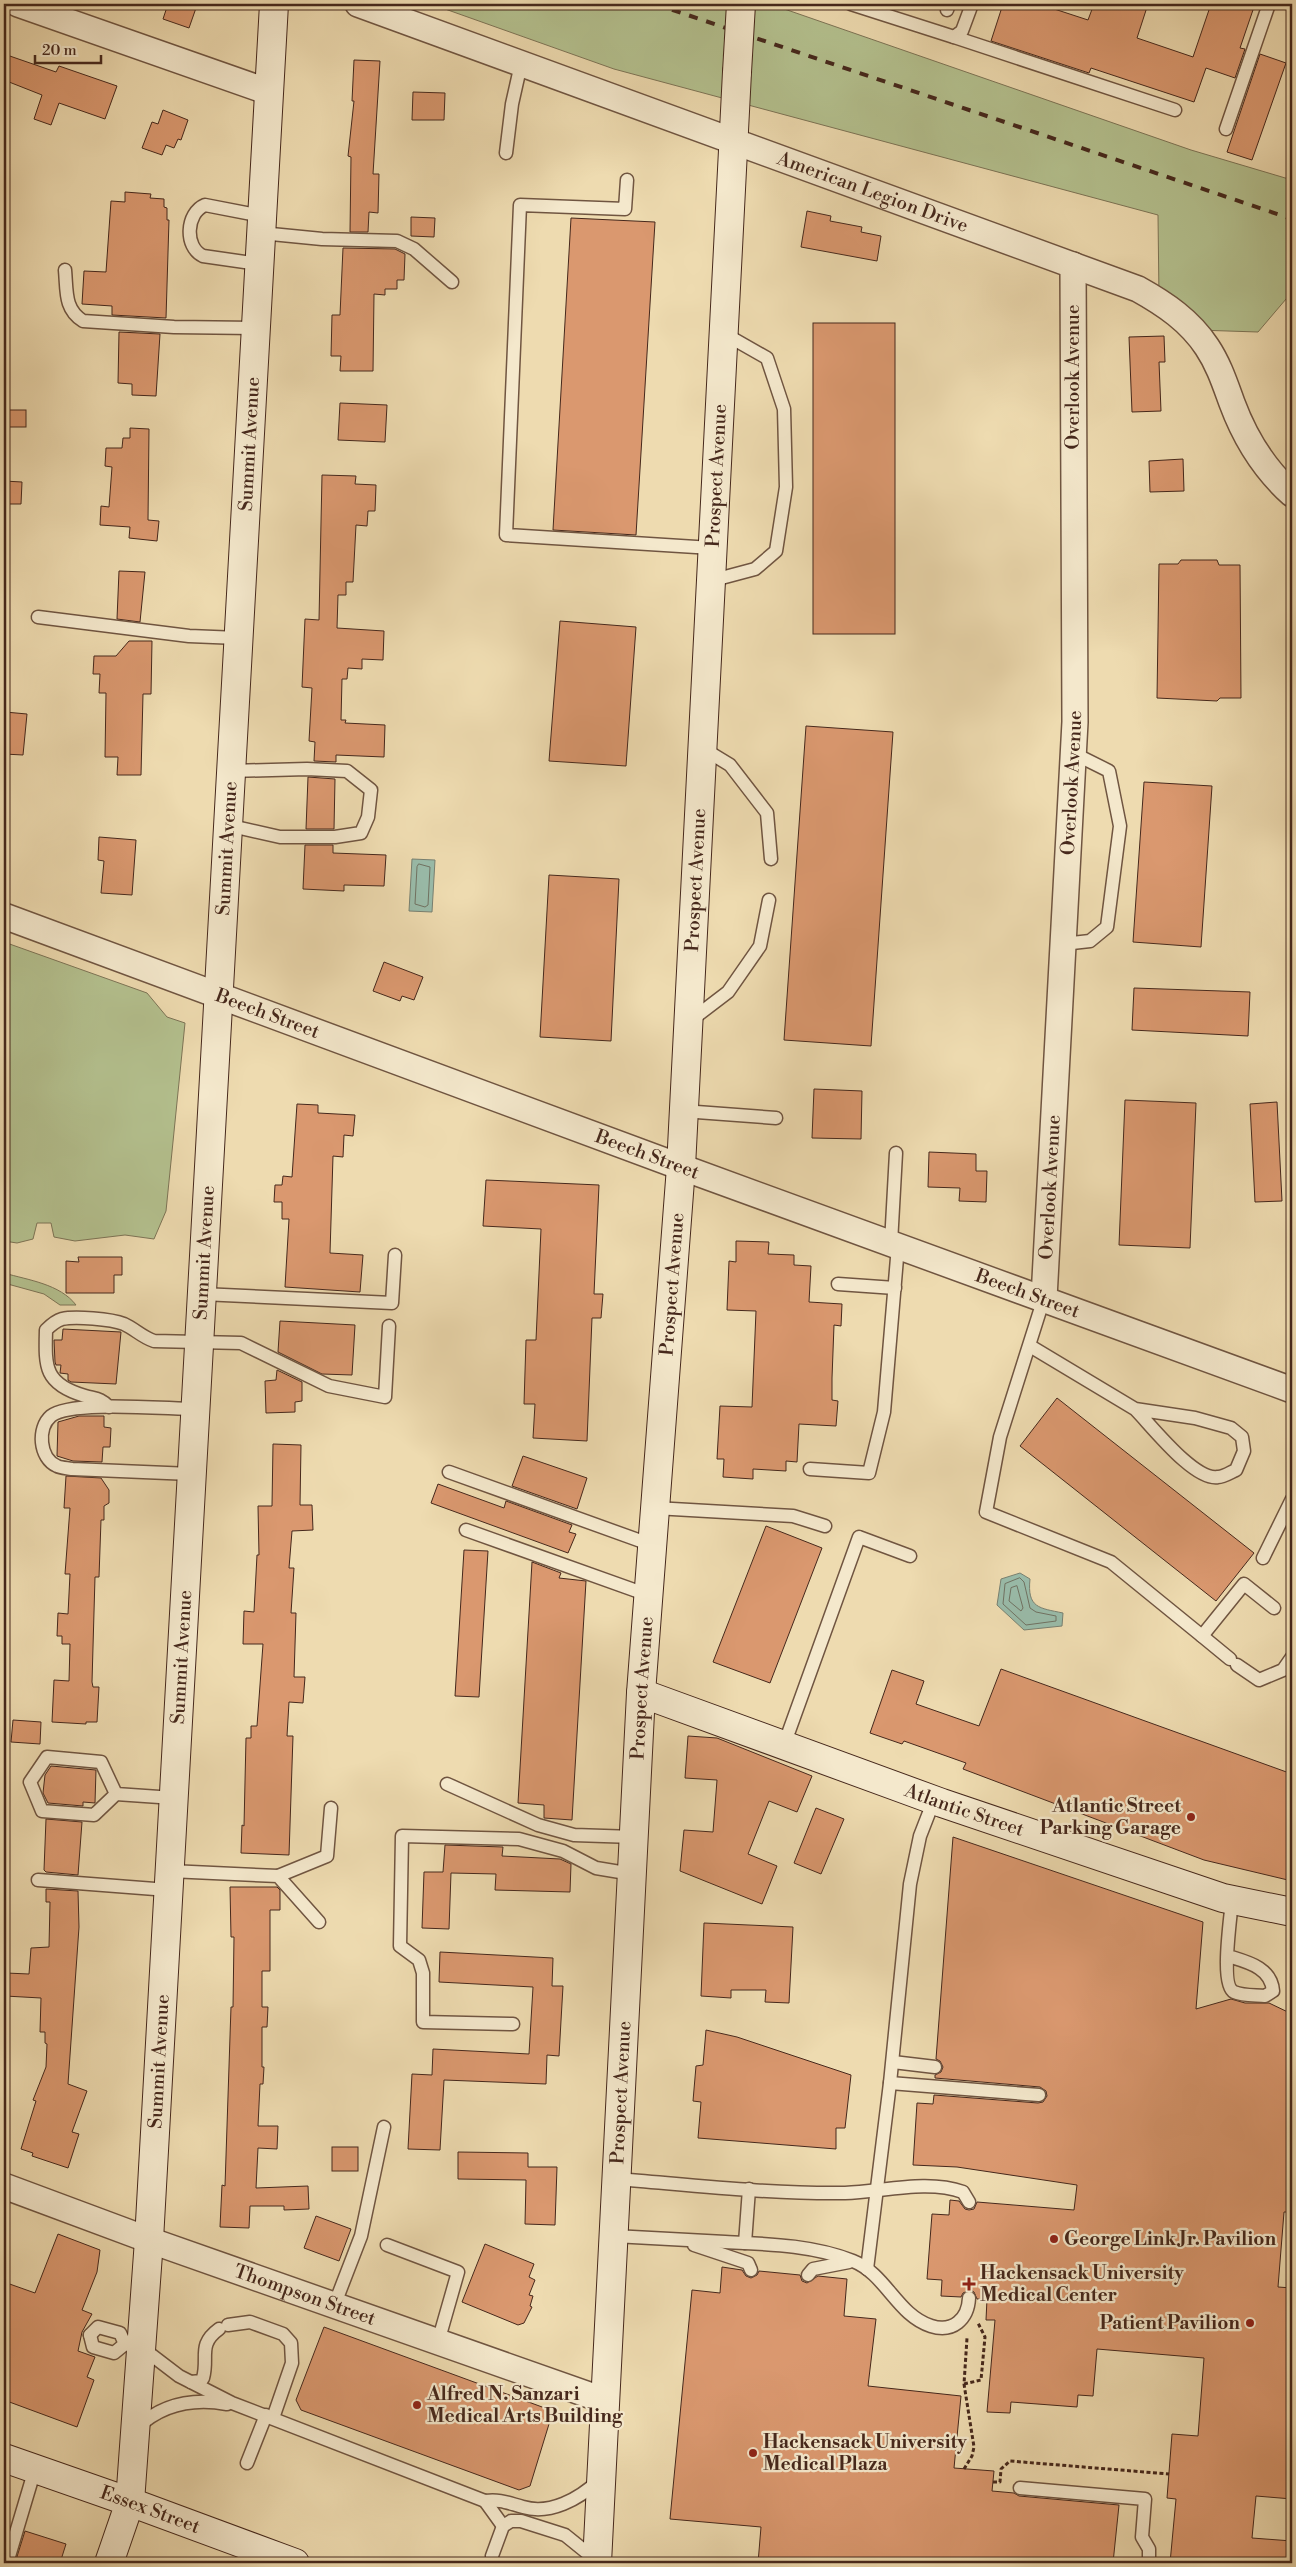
<svg xmlns="http://www.w3.org/2000/svg" width="1296" height="2567" viewBox="0 0 1296 2567" font-family="'Libre Bodoni',serif">
	<style>
		.green { fill: #b4c18f; stroke: #7d7456 }
		.water { fill: #99bba9; stroke: #788071 }
		.lines { fill: none; stroke-linecap: round; stroke-linejoin: round }
		.shore { stroke: #707262; stroke-width: 1 }
		.building { fill: #da986f; stroke: #46281c }
		.lane-casing { stroke: #705541; stroke-width: 15 }
		.street-casing { stroke: #705541; stroke-width: 28 }
		.secondary-casing { stroke: #46281c; stroke-width: 30 }
		.path { stroke: #46281c; stroke-width: 3; stroke-dasharray: 4 2.5; stroke-linecap: butt }
		.lane { stroke: #f4e8cc; stroke-width: 12 }
		.street { stroke: #f4e8cc; stroke-width: 25 }
		.secondary { stroke: #f4e8cc; stroke-width: 28 }
		.rail { stroke: #46281c; stroke-width: 4; stroke-dasharray: 9 9; stroke-linecap: butt }
		.secondary-bridge-casing { stroke: #46281c; stroke-width: 30; stroke-linecap: butt }
		.secondary-bridge { stroke: #f4e8cc; stroke-width: 28 }
		.poi-dot { fill: #8f2418; stroke: #f4e8cc; stroke-width: 2 }
		.labels { text-anchor: middle; dominant-baseline: central; stroke-width: 4.5; stroke-linejoin: round; paint-order: stroke }
		.street-label { font-size: 19px; fill: #46281c; stroke: #f4e8cc }
		.poi-label { font-size: 19px; font-weight: bold; fill: #46281c; stroke: #f4e8cc; text-anchor: start }
	</style>
	<rect width="100%" height="100%" fill="#eedbb0"/>
	<filter id="stains"><feTurbulence type="fractalNoise" baseFrequency=".004" numOctaves="4"/><feColorMatrix values="0 0 0 0 .2 0 0 0 0 .09 0 0 0 0 .02 0 0 0 .5 -.17"/></filter>
	<radialGradient id="worn" r=".72"><stop offset=".6" stop-color="#630" stop-opacity="0"/><stop offset="1" stop-color="#630" stop-opacity=".3"/></radialGradient>
	<g class="green">
		<polygon points="431,4 770,4 1191,150 1292,180 1292,292 1258,332 1197,330 1159,298 1158,215 614,69"/>
		<polygon points="4,942 147,993 167,1017 185,1023 166,1211 154,1239 125,1235 75,1241 54,1237 51,1223 37,1223 33,1239 17,1243 4,1241"/>
		<path d="M4 1273C28 1280 60 1284 76 1305H60L44 1294 4 1283Z"/>
	</g>
	<g class="water">
		<polygon points="412,859 435,860 432,912 409,911"/>
		<path d="M1020 1573 1030 1579C1027 1608 1039 1608 1063 1613L1062 1626 1024 1630 997 1605 1001 1579Z"/>
	</g>
	<g class="lines">
		<g class="shore">
			<polygon points="419,864 430,867 428,905 425,907 415,904 417,867"/>
			<polygon points="1020,1578 1024,1582 1030,1608 1036,1612 1056,1616 1056,1621 1026,1625 1003,1604 1005,1584"/>
			<polygon points="1017,1586 1023,1608 1021,1611 1009,1601 1011,1588"/>
		</g>
	</g>
	<g class="building">
		<polygon points="168,4 194,4 193,7 196,8 189,28 163,19"/>
		<polygon points="1003,4 1039,4 1088,20 1094,4 1148,4 1137,38 1193,57 1211,4 1255,4 1240,48 1245,49 1235,78 1206,68 1194,102 1091,68 1089,73 991,41"/>
		<polygon points="4,54 56,72 59,66 117,86 105,119 59,103 51,125 34,119 42,95 4,80"/>
		<polygon points="1260,54 1286,63 1252,160 1227,152"/>
		<polygon points="354,60 380,61 373,174 379,174 378,213 369,212 368,232 350,232 351,157 348,156 354,101 352,101"/>
		<polygon points="413,92 445,93 444,120 412,120"/>
		<polygon points="163,110 188,120 181,140 178,139 174,148 166,145 162,155 142,148 152,122 158,124"/>
		<polygon points="125,192 151,194 150,198 164,199 164,207 167,208 167,220 169,220 166,318 112,315 112,306 82,304 84,271 106,272 111,201 125,202"/>
		<polygon points="807,211 831,216 830,221 862,227 861,232 881,236 877,261 801,247"/>
		<polygon points="411,217 435,218 434,237 411,236"/>
		<polygon points="571,218 655,222 636,535 553,530"/>
		<polygon points="343,248 395,249 405,254 404,280 397,280 397,289 385,289 385,295 374,294 373,371 340,371 341,356 331,356 332,315 340,315"/>
		<rect x="813" y="323" width="82" height="311"/>
		<polygon points="119,332 160,334 156,396 132,395 132,384 118,383"/>
		<polygon points="1164,336 1165,362 1159,362 1161,411 1132,412 1129,337"/>
		<polygon points="340,403 387,405 385,442 338,440"/>
		<rect x="5" y="410" width="21" height="17"/>
		<polygon points="130,428 149,429 148,520 159,521 157,541 129,538 130,527 100,525 101,506 109,507 112,467 105,466 106,448 122,448 123,438 130,438"/>
		<polygon points="1183,459 1184,491 1150,492 1149,461"/>
		<polygon points="322,475 356,476 355,484 376,485 375,511 368,511 367,526 356,525 353,582 346,582 346,595 338,595 337,628 384,631 383,660 362,659 362,669 348,668 347,679 342,679 341,720 346,720 345,723 385,725 384,757 336,755 336,762 314,761 315,742 309,741 312,688 302,687 305,619 319,620"/>
		<polygon points="4,481 22,482 21,504 4,504"/>
		<polygon points="1181,560 1217,560 1219,565 1240,565 1241,698 1220,698 1217,701 1157,698 1159,564 1178,564"/>
		<polygon points="119,571 145,572 140,622 117,619"/>
		<polygon points="560,621 636,627 626,766 549,761"/>
		<polygon points="129,641 152,641 151,694 143,694 141,775 117,775 118,757 105,757 106,693 99,693 100,674 93,674 94,656 116,656"/>
		<polygon points="5,712 27,714 23,755 4,754"/>
		<polygon points="806,726 893,732 871,1046 784,1040"/>
		<polygon points="308,777 335,779 334,829 306,829"/>
		<polygon points="1144,782 1212,786 1201,947 1133,942"/>
		<polygon points="99,837 136,840 132,895 101,893 104,861 98,860"/>
		<polygon points="305,845 333,845 333,853 386,855 384,886 344,885 344,891 303,889"/>
		<polygon points="549,875 619,879 611,1041 540,1037"/>
		<polygon points="384,962 423,977 414,1000 402,996 400,1001 373,991"/>
		<polygon points="1134,988 1250,992 1248,1036 1132,1030"/>
		<polygon points="814,1089 862,1091 861,1139 812,1138"/>
		<polygon points="1125,1100 1196,1103 1190,1248 1119,1245"/>
		<polygon points="1277,1102 1282,1201 1255,1202 1250,1104"/>
		<polygon points="297,1104 318,1105 318,1113 355,1115 353,1136 344,1135 343,1157 333,1156 330,1253 363,1255 360,1292 285,1287 289,1219 282,1219 282,1202 274,1202 275,1185 282,1185 283,1176 292,1177"/>
		<polygon points="929,1152 976,1154 976,1171 987,1171 986,1202 959,1201 960,1188 928,1187"/>
		<polygon points="486,1180 599,1185 594,1294 603,1294 601,1318 592,1318 587,1441 533,1438 535,1404 524,1404 526,1340 536,1340 541,1229 483,1226"/>
		<polygon points="736,1241 769,1242 768,1254 794,1255 794,1265 811,1266 809,1302 842,1304 841,1326 834,1325 832,1378 832,1400 838,1401 836,1426 799,1424 797,1462 786,1461 786,1471 753,1469 753,1479 723,1477 724,1459 717,1459 720,1406 752,1407 756,1311 727,1310 729,1261 736,1262"/>
		<polygon points="78,1257 122,1257 122,1275 114,1275 114,1293 66,1293 66,1261 79,1262"/>
		<polygon points="280,1321 355,1325 352,1375 322,1374 278,1352"/>
		<polygon points="63,1329 121,1332 116,1384 71,1382 68,1380 68,1374 60,1373 61,1365 56,1365 55,1362 54,1340 62,1340"/>
		<polygon points="277,1370 302,1382 302,1401 295,1402 295,1412 266,1413 265,1381 276,1380"/>
		<polygon points="1057,1398 1254,1553 1216,1601 1020,1446"/>
		<polygon points="79,1416 104,1416 104,1427 111,1428 110,1447 103,1447 102,1462 73,1461 57,1456 58,1422"/>
		<polygon points="273,1444 301,1445 300,1505 312,1505 313,1530 292,1531 289,1568 294,1568 291,1613 296,1613 294,1677 305,1677 303,1703 289,1702 287,1736 293,1736 289,1855 241,1853 242,1825 244,1826 246,1738 251,1738 251,1726 257,1726 263,1644 243,1644 244,1611 254,1612 257,1555 259,1555 258,1506 272,1506"/>
		<polygon points="523,1456 587,1478 577,1509 512,1486"/>
		<polygon points="66,1476 101,1478 109,1490 109,1503 104,1506 104,1520 101,1520 99,1577 95,1577 92,1682 93,1687 99,1687 97,1722 86,1722 86,1724 52,1722 54,1680 69,1681 70,1644 62,1644 62,1636 57,1636 58,1613 68,1614 70,1574 65,1574 70,1508 64,1508"/>
		<polygon points="438,1484 504,1508 506,1501 572,1525 569,1532 576,1534 568,1553 431,1503"/>
		<polygon points="766,1526 822,1548 770,1683 713,1662"/>
		<polygon points="464,1550 488,1551 479,1697 455,1696"/>
		<polygon points="532,1562 561,1573 559,1578 586,1581 572,1820 544,1818 544,1805 518,1803"/>
		<polygon points="1001,1669 1292,1774 1292,1881 1204,1860 963,1769 966,1763 904,1741 902,1744 870,1733 892,1670 924,1681 916,1704 979,1726"/>
		<polygon points="13,1720 41,1722 40,1744 11,1742"/>
		<polygon points="688,1736 717,1738 812,1776 797,1812 769,1801 748,1854 777,1866 762,1904 680,1871 684,1830 713,1832 717,1780 685,1778"/>
		<polygon points="51,1766 96,1770 95,1803 83,1802 83,1806 48,1803 43,1793 45,1775"/>
		<polygon points="816,1808 844,1819 821,1874 794,1863"/>
		<polygon points="46,1819 82,1822 78,1875 46,1872 44,1870"/>
		<polygon points="953,1837 1203,1922 1196,2009 1231,1999 1245,2003 1269,2003 1292,2014 1292,2212 1284,2212 1278,2287 1292,2288 1292,2499 1256,2496 1252,2538 1292,2541 1292,2563 1170,2563 1176,2499 1167,2498 1172,2434 1198,2436 1204,2358 1097,2349 1093,2396 1078,2395 1077,2407 1011,2402 1010,2413 987,2412 995,2320 986,2320 987,2299 977,2299 974,2292 970,2290 963,2293 961,2297 941,2296 942,2280 927,2279 932,2214 949,2215 950,2200 959,2201 965,2209 969,2210 974,2209 977,2202 1074,2210 1077,2185 957,2167 913,2165 917,2103 933,2104 934,2095 1038,2103 1043,2102 1047,2096 1046,2091 1040,2087 935,2078 935,2075 941,2072 943,2067 940,2061 936,2059"/>
		<polygon points="445,1845 503,1847 502,1856 560,1859 571,1864 570,1892 495,1890 496,1874 451,1873 449,1929 422,1928 424,1872 443,1872"/>
		<polygon points="230,1887 277,1887 280,1890 280,1910 270,1910 270,1971 262,1971 262,2007 268,2007 267,2027 262,2027 262,2067 264,2067 263,2084 260,2084 258,2126 278,2126 277,2149 258,2148 256,2188 308,2186 309,2209 284,2210 284,2206 250,2206 249,2228 220,2227 222,2185 225,2186 231,2007 233,2007 234,1937 231,1937"/>
		<polygon points="46,1889 78,1891 79,1927 68,2084 87,2091 72,2132 79,2134 68,2168 32,2156 33,2153 21,2149 36,2101 33,2100 46,2067 47,2044 45,2043 45,2032 40,2032 41,1998 5,1996 6,1973 29,1974 31,1948 49,1947 50,1902 46,1902"/>
		<polygon points="704,1923 793,1927 789,2003 765,2002 766,1990 731,1990 731,1998 701,1996"/>
		<polygon points="440,1952 553,1958 552,1986 563,1986 559,2056 547,2055 546,2084 444,2080 440,2150 408,2149 412,2074 432,2075 433,2049 529,2054 533,1987 439,1982"/>
		<polygon points="706,2030 737,2037 851,2075 845,2128 836,2128 836,2149 698,2138 701,2102 693,2101 696,2066 703,2065"/>
		<rect x="332" y="2147" width="26" height="24"/>
		<polygon points="458,2152 528,2153 528,2167 557,2167 555,2225 525,2224 526,2180 458,2179"/>
		<polygon points="316,2216 351,2229 339,2261 304,2248"/>
		<polygon points="58,2234 100,2250 97,2272 82,2310 92,2314 82,2332 78,2351 95,2357 87,2377 94,2380 77,2427 4,2400 4,2282 35,2293"/>
		<polygon points="485,2244 534,2264 529,2277 535,2280 529,2295 533,2296 530,2306 532,2307 524,2323 518,2325 462,2302"/>
		<polygon points="722,2267 742,2270 746,2276 751,2278 757,2275 759,2271 800,2275 802,2281 807,2283 818,2276 847,2279 844,2316 876,2319 868,2386 961,2396 954,2468 994,2471 992,2491 1014,2493 1019,2496 1119,2505 1113,2563 758,2563 761,2527 670,2519 692,2290 720,2293"/>
		<polygon points="324,2327 553,2411 530,2486 519,2490 301,2410 296,2400"/>
		<polygon points="25,2531 66,2544 60,2563 15,2563"/>
	</g>
	<g class="lines">
		<defs>
			<g id="lane">
				<polyline points="851,4 954,37 962,31 972,4"/>
				<polyline points="947,10 949,4"/>
				<polyline points="954,37 1175,110"/>
				<polyline points="1226,129 1269,4"/>
				<polyline points="506,153 512,104 521,64"/>
				<polyline points="627,180 625,209 520,205 506,535 712,548"/>
				<polyline points="261,233 322,239 397,241 414,249 452,282"/>
				<path d="M259 264 203 256C184 247 186 213 205 205L262 216"/>
				<path d="M65 270C67 291 64 309 83 321L174 327 255 328"/>
				<polyline points="710,581 755,569 776,551 786,487 784,409 767,358 723,333"/>
				<polyline points="38,617 189,636 238,638"/>
				<polyline points="702,748 730,765 767,813 771,859"/>
				<polyline points="227,825 280,837 335,837 361,833 368,817 371,790 347,771 307,769 231,771"/>
				<polyline points="1063,944 1090,941 1107,927 1120,826 1109,771 1073,753"/>
				<polyline points="690,1021 728,992 760,946 769,900"/>
				<polyline points="683,1111 776,1118"/>
				<polyline points="891,1243 896,1153"/>
				<polyline points="838,1284 895,1288"/>
				<polyline points="202,1294 392,1303 395,1255"/>
				<polyline points="1044,1298 1000,1437 986,1512 1111,1562 1202,1636 1244,1584 1274,1608"/>
				<path d="M1030 1346 1135 1409 1195 1418 1231 1428 1242 1437 1244 1451 1236 1470C1231 1472 1224 1477 1218 1477 1194 1481 1151 1425 1135 1409"/>
				<path d="M109 1407C101 1398 95 1399 85 1396 44 1384 45 1367 46 1330 50 1326 55 1321 62 1319 75 1316 111 1319 124 1324 135 1329 142 1337 154 1341L241 1343 329 1386 385 1397 389 1326"/>
				<polyline points="810,1469 869,1473 884,1412 898,1246"/>
				<polyline points="449,1472 652,1545"/>
				<path d="M191 1474 72 1469C67 1468 61 1468 57 1466 39 1458 37 1428 51 1416 70 1400 167 1409 195 1409"/>
				<polyline points="655,1508 793,1516 825,1526"/>
				<polyline points="466,1530 648,1595"/>
				<polyline points="1263,1558 1292,1499"/>
				<polyline points="1202,1636 1230,1659"/>
				<polyline points="1237,1665 1259,1680 1283,1670 1292,1657"/>
				<polyline points="784,1745 859,1537 910,1556"/>
				<polyline points="447,1784 538,1825 574,1835 634,1837"/>
				<polyline points="116,1794 101,1762 47,1757 30,1782 42,1811 94,1815 116,1794 174,1798"/>
				<polyline points="170,1871 278,1876 319,1922"/>
				<polyline points="278,1876 327,1856 331,1808"/>
				<polyline points="38,1880 168,1890"/>
				<path d="M1228 1956C1247 1962 1271 1967 1273 1991L1265 1996C1256 1995 1243 1996 1234 1992 1220 1985 1231 1916 1232 1900"/>
				<polyline points="513,2024 423,2022 423,1973 419,1960 400,1946 402,1836 519,1839 563,1851 596,1868 632,1874"/>
				<polyline points="893,2062 935,2067"/>
				<polyline points="890,2083 1039,2095"/>
				<path d="M617 2179C692 2185 769 2194 845 2193 882 2192 927 2179 963 2192L969 2202"/>
				<path d="M614 2236C651 2238 688 2240 725 2242 767 2244 813 2245 853 2261 886 2274 897 2315 931 2326 953 2333 968 2319 969 2298"/>
				<polyline points="745,2243 749,2189"/>
				<polyline points="387,2245 458,2272 438,2342"/>
				<polyline points="694,2245 748,2263 751,2270"/>
				<polyline points="867,2269 890,2083 910,1884 920,1836 934,1800"/>
				<polyline points="808,2275 813,2269 849,2262"/>
				<polyline points="334,2306 361,2236 384,2127"/>
				<polyline points="228,2325 250,2322 283,2334 291,2343 292,2363 273,2418"/>
				<path d="M90 2335 93 2347 114 2353 125 2344 141 2347 179 2376 232 2403 485 2501C500 2499 508 2503 523 2507 550 2515 579 2499 598 2481"/>
				<polyline points="90,2335 98,2327 120,2333 125,2344"/>
				<path d="M191 2382 201 2381 203 2378C209 2357 197 2345 219 2329"/>
				<path d="M137 2428C162 2404 193 2398 227 2404"/>
				<polyline points="247,2463 266,2415"/>
				<polyline points="1020,2488 1145,2499 1142,2537 1149,2549 1149,2563"/>
				<polyline points="485,2501 503,2526"/>
				<polyline points="492,2556 503,2526 511,2521 521,2521 565,2535 596,2560"/>
				<polyline points="7,2563 35,2469"/>
			</g>
			<g id="street">
				<polyline points="18,4 269,92"/>
				<path id="s1" d="M358 4 1138 289C1165 304 1190 321 1207 347 1219 365 1225 384 1232 403 1245 438 1264 469 1292 494"/>
				<path id="s2" d="M4 916 681 1167 1292 1390"/>
				<path id="s3" d="M1044 1298 1075 722 1073 265"/>
				<path id="s4" d="M4 2186 149 2240 606 2401"/>
			</g>
			<g id="secondary">
				<path id="s5" d="M641 1693 942 1803 1223 1898 1292 1912"/>
				<path id="s6" d="M4 2458 130 2502 295 2563"/>
				<path id="s7" d="M109 2563 130 2502 149 2240 274 4"/>
				<path id="s8" d="M597 2563 641 1693 681 1167 737 72"/>
			</g>
		</defs>
		<use href="#lane" class="lane-casing"/>
		<use href="#street" class="street-casing"/>
		<use href="#secondary" class="secondary-casing"/>
		<g class="path">
			<polyline points="964,2384 981,2380 985,2337 978,2323"/>
			<polyline points="964,2469 972,2456 974,2447 964,2384 967,2338"/>
			<polyline points="993,2482 1000,2482 1001,2469 1010,2461 1169,2474"/>
		</g>
		<use href="#lane" class="lane"/>
		<use href="#street" class="street"/>
		<use href="#secondary" class="secondary"/>
		<polyline class="rail" points="655,4 1292,219"/>
		<defs>
			<polyline id="secondary-bridge" points="737,72 741,4"/>
		</defs>
		<use href="#secondary-bridge" class="secondary-bridge-casing"/>
		<use href="#secondary-bridge" class="secondary-bridge"/>
	</g>
	<g class="poi-dot">
		<circle cx="1191" cy="1817" r="5"/>
		<circle cx="1054" cy="2239" r="5"/>
		<path d="M966.5 2276.5h5v5h5v5h-5v5h-5v-5h-5v-5h5z"/>
		<circle cx="1250" cy="2323" r="5"/>
		<circle cx="417" cy="2405" r="5"/>
		<circle cx="753" cy="2453" r="5"/>
	</g>
	<g class="labels">
		<g class="street-label">
			<text stroke="none"><textPath href="#s1" startOffset="548">American Legion Drive</textPath></text>
			<text transform="translate(1073 377) rotate(-90)">Overlook Avenue</text>
			<text stroke="none"><textPath href="#s7" startOffset="2126">Summit Avenue</textPath></text>
			<text stroke="none"><textPath href="#s8" startOffset="2091">Prospect Avenue</textPath></text>
			<text stroke="none"><textPath href="#s3" startOffset="516">Overlook Avenue</textPath></text>
			<text stroke="none"><textPath href="#s7" startOffset="1721">Summit Avenue</textPath></text>
			<text stroke="none"><textPath href="#s8" startOffset="1686">Prospect Avenue</textPath></text>
			<text stroke="none"><textPath href="#s2" startOffset="281">Beech Street</textPath></text>
			<text stroke="none"><textPath href="#s2" startOffset="686">Beech Street</textPath></text>
			<text stroke="none"><textPath href="#s3" startOffset="111">Overlook Avenue</textPath></text>
			<text stroke="none"><textPath href="#s7" startOffset="1316">Summit Avenue</textPath></text>
			<text stroke="none"><textPath href="#s8" startOffset="1281">Prospect Avenue</textPath></text>
			<text stroke="none"><textPath href="#s2" startOffset="1091">Beech Street</textPath></text>
			<text stroke="none"><textPath href="#s7" startOffset="911">Summit Avenue</textPath></text>
			<text stroke="none"><textPath href="#s8" startOffset="876">Prospect Avenue</textPath></text>
			<text stroke="none"><textPath href="#s5" startOffset="344">Atlantic Street</textPath></text>
			<text stroke="none"><textPath href="#s7" startOffset="506">Summit Avenue</textPath></text>
			<text stroke="none"><textPath href="#s8" startOffset="471">Prospect Avenue</textPath></text>
			<text stroke="none"><textPath href="#s4" startOffset="320">Thompson Street</textPath></text>
			<text stroke="none"><textPath href="#s6" startOffset="155">Essex Street</textPath></text>
		</g>
		<g class="poi-label">
			<text x="1181" y="1806" text-anchor="end">Atlantic Street<tspan x="1181" dy="22">Parking Garage</tspan></text>
			<text x="1064" y="2239">George Link Jr. Pavilion</text>
			<text x="980" y="2273">Hackensack University<tspan x="980" dy="22">Medical Center</tspan></text>
			<text x="1240" y="2323" text-anchor="end">Patient Pavilion</text>
			<text x="427" y="2394">Alfred N. Sanzari<tspan x="427" dy="22">Medical Arts Building</tspan></text>
			<text x="763" y="2442">Hackensack University<tspan x="763" dy="22">Medical Plaza</tspan></text>
		</g>
	</g>
	<rect width="1296" height="2567" fill="none" stroke="#eedbb0" stroke-width="20"/>
	<rect x="5" y="5" width="1286" height="2557" fill="none" stroke="#46281c" stroke-width="2.5"/>
	<rect x="10" y="10" width="1276" height="2547" fill="none" stroke="#46281c"/>
	<path d="M35 55v8h66v-8" fill="none" stroke="#46281c" stroke-width="2.5"/>
	<text x="42" y="55" font-size="15" fill="#46281c" stroke="#f4e8cc" stroke-width="4" paint-order="stroke">20 m</text>
	<rect width="100%" height="100%" filter="url(#stains)"/>
	<rect width="100%" height="100%" fill="url(#worn)"/>
</svg>
